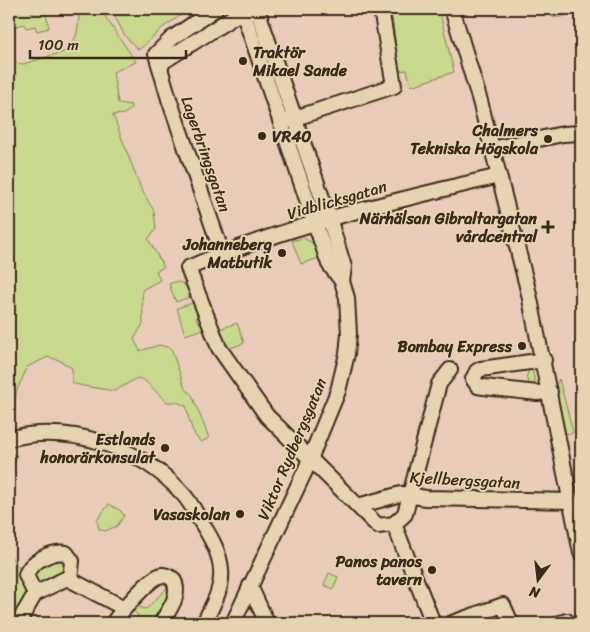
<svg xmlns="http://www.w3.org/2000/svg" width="590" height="632" viewBox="0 0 590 632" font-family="Sriracha,sans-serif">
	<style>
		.green { fill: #c8d98d; stroke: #828256 }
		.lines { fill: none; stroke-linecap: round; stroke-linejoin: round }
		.minor-casing { stroke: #3b2a1e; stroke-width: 18 }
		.minor { stroke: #e6d4b1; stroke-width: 14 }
		.poi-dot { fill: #3b2a1e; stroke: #e6d4b1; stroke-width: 2 }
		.labels { text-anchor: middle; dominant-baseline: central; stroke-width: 4; stroke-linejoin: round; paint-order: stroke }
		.poi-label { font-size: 16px; font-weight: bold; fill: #3b2a1e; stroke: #e6d4b1; text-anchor: end }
		.street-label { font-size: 16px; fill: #3b2a1e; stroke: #e6d4b1 }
	</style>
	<rect width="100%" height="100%" fill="#e8cbb9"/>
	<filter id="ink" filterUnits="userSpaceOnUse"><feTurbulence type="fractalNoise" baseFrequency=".02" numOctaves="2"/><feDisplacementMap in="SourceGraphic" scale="10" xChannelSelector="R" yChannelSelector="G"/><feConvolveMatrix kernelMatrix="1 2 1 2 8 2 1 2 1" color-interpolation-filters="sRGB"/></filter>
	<g filter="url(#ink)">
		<g class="green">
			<polygon points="9,9 30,9 31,13 45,10 49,28 37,31 35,26 26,28 24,24 9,28"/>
			<path d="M80 9H100L136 62 113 72 118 103 131 105V109L124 114 113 115 141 189 154 211 156 229 148 239 164 267 156 271 160 280 142 290 143 324 134 339 140 351 159 345 171 348 185 389 192 395 209 438 201 442C191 434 189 418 186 406L177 402H167L144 380 137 378 115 391 83 386 72 383V368L59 360 48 357 27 367 16 393 14 411 9 416V62L23 64 70 50 77 33Z"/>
			<polygon points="111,9 190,9 162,28 139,50 125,36"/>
			<polygon points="391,9 439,9 454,72 411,86 407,70 399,71"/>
			<polygon points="549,9 574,9 562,17 552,17"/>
			<polygon points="303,238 313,243 319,258 301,264 292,241"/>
			<path d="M174 282C185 281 188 288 190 297L176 302 169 284Z"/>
			<polygon points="193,303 199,317 196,318 199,323 201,323 204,329 185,335 177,308"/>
			<polygon points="237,323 244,343 228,349 220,329"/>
			<polygon points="531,365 536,387 532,387 526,378"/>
			<polygon points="559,379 573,432 571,434 564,433 556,385"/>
			<polygon points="9,454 17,455 9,481"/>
			<polygon points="109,504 121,511 124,516 117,526 105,531 99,529 97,520"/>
			<polygon points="9,553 18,567 31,595 12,623 9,623"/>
			<polygon points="56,557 64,557 68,571 43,585 37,585 31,572"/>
			<polygon points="329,573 338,577 333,589 324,585"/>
			<polygon points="165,580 172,590 155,623 141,623 138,615 132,609 135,606 146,609 166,589 168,585"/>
			<polygon points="500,613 503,623 464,623"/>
		</g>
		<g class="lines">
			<defs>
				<g id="minor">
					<polyline points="215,9 171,39 156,54 169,99 222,253"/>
					<polyline points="242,9 329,264 342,281"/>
					<polyline points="452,9 480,101 529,294 581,553"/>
					<polyline points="161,66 164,61 246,9"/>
					<polyline points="286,121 394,86 381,9"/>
					<polyline points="491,149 563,134 581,133"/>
					<polyline points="544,360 481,369 477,371 473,379 478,386 484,387 537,393 550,392"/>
					<path d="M450 370 439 384 405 514 394 524 378 526 267 416 219 348 188 268C288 225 394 201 499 176"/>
					<path d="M9 439C68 423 141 447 182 493 191 502 196 514 203 525 211 538 220 553 221 570 223 589 212 606 204 623"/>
					<polyline points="358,506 401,494 426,498 571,501"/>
					<polyline points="394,524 433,623"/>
					<polyline points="250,586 267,623"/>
					<path d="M35 594 26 575C30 562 52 550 66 553L72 561 70 579"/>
					<polyline points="18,623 35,594 67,578 124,608"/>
					<path d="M113 623C120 613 150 577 162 575 166 575 170 577 173 579 182 594 169 610 161 623"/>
					<polyline points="233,623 305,471 338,391 347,354 349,334 347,298 342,281 344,267 329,218 257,9"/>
					<polyline points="452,623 503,605 511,623"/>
					<polyline points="560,623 567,621"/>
				</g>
			</defs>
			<use href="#minor" class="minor-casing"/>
			<use href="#minor" class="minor"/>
		</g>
	</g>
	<g class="poi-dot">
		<circle cx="243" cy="61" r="5"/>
		<circle cx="262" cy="136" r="5"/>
		<circle cx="548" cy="139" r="5"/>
		<path d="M545.5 219.5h5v5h5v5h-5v5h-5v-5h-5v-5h5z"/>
		<circle cx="282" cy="253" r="5"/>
		<circle cx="522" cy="346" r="5"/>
		<circle cx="165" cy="448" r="5"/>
		<circle cx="240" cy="514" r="5"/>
		<circle cx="432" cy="570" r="5"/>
	</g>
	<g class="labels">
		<g class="poi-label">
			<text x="253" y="52" text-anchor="start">Traktör<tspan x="253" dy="18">Mikael Sande</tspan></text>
			<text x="538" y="130">Chalmers<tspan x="538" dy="18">Tekniska Högskola</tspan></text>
			<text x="272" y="136" text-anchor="start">VR40</text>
			<text x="537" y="218">Närhälsan Gibraltargatan<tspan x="537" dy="18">vårdcentral</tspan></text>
			<text x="272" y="244">Johanneberg<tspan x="272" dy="18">Matbutik</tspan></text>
			<text x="512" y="346">Bombay Express</text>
			<text x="155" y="439">Estlands<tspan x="155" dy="18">honorärkonsulat</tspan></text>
			<text x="230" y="514">Vasaskolan</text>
			<text x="422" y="561">Panos panos<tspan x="422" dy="18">tavern</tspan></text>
		</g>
		<g class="street-label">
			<text transform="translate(206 154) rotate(71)">Lagerbringsgatan</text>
			<text transform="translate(337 200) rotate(-16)">Vidblicksgatan</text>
			<text transform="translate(292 449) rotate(-67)">Viktor Rydbergsgatan</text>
			<text transform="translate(465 480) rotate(3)">Kjellbergsgatan</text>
		</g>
	</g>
	<rect width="590" height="632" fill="none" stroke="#e6d4b1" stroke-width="30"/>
	<rect x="15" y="15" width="560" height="602" fill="none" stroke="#3b2a1e" stroke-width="2" filter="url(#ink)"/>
	<g transform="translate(538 580) rotate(195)" stroke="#e6d4b1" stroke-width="4" paint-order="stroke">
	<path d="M0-4L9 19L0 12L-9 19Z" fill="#3b2a1e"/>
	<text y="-8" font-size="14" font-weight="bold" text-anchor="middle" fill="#3b2a1e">N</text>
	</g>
	<path d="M30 50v8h156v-8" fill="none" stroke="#3b2a1e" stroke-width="2.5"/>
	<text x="38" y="50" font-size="15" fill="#3b2a1e" stroke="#e6d4b1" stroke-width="4" paint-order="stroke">100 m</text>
</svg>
